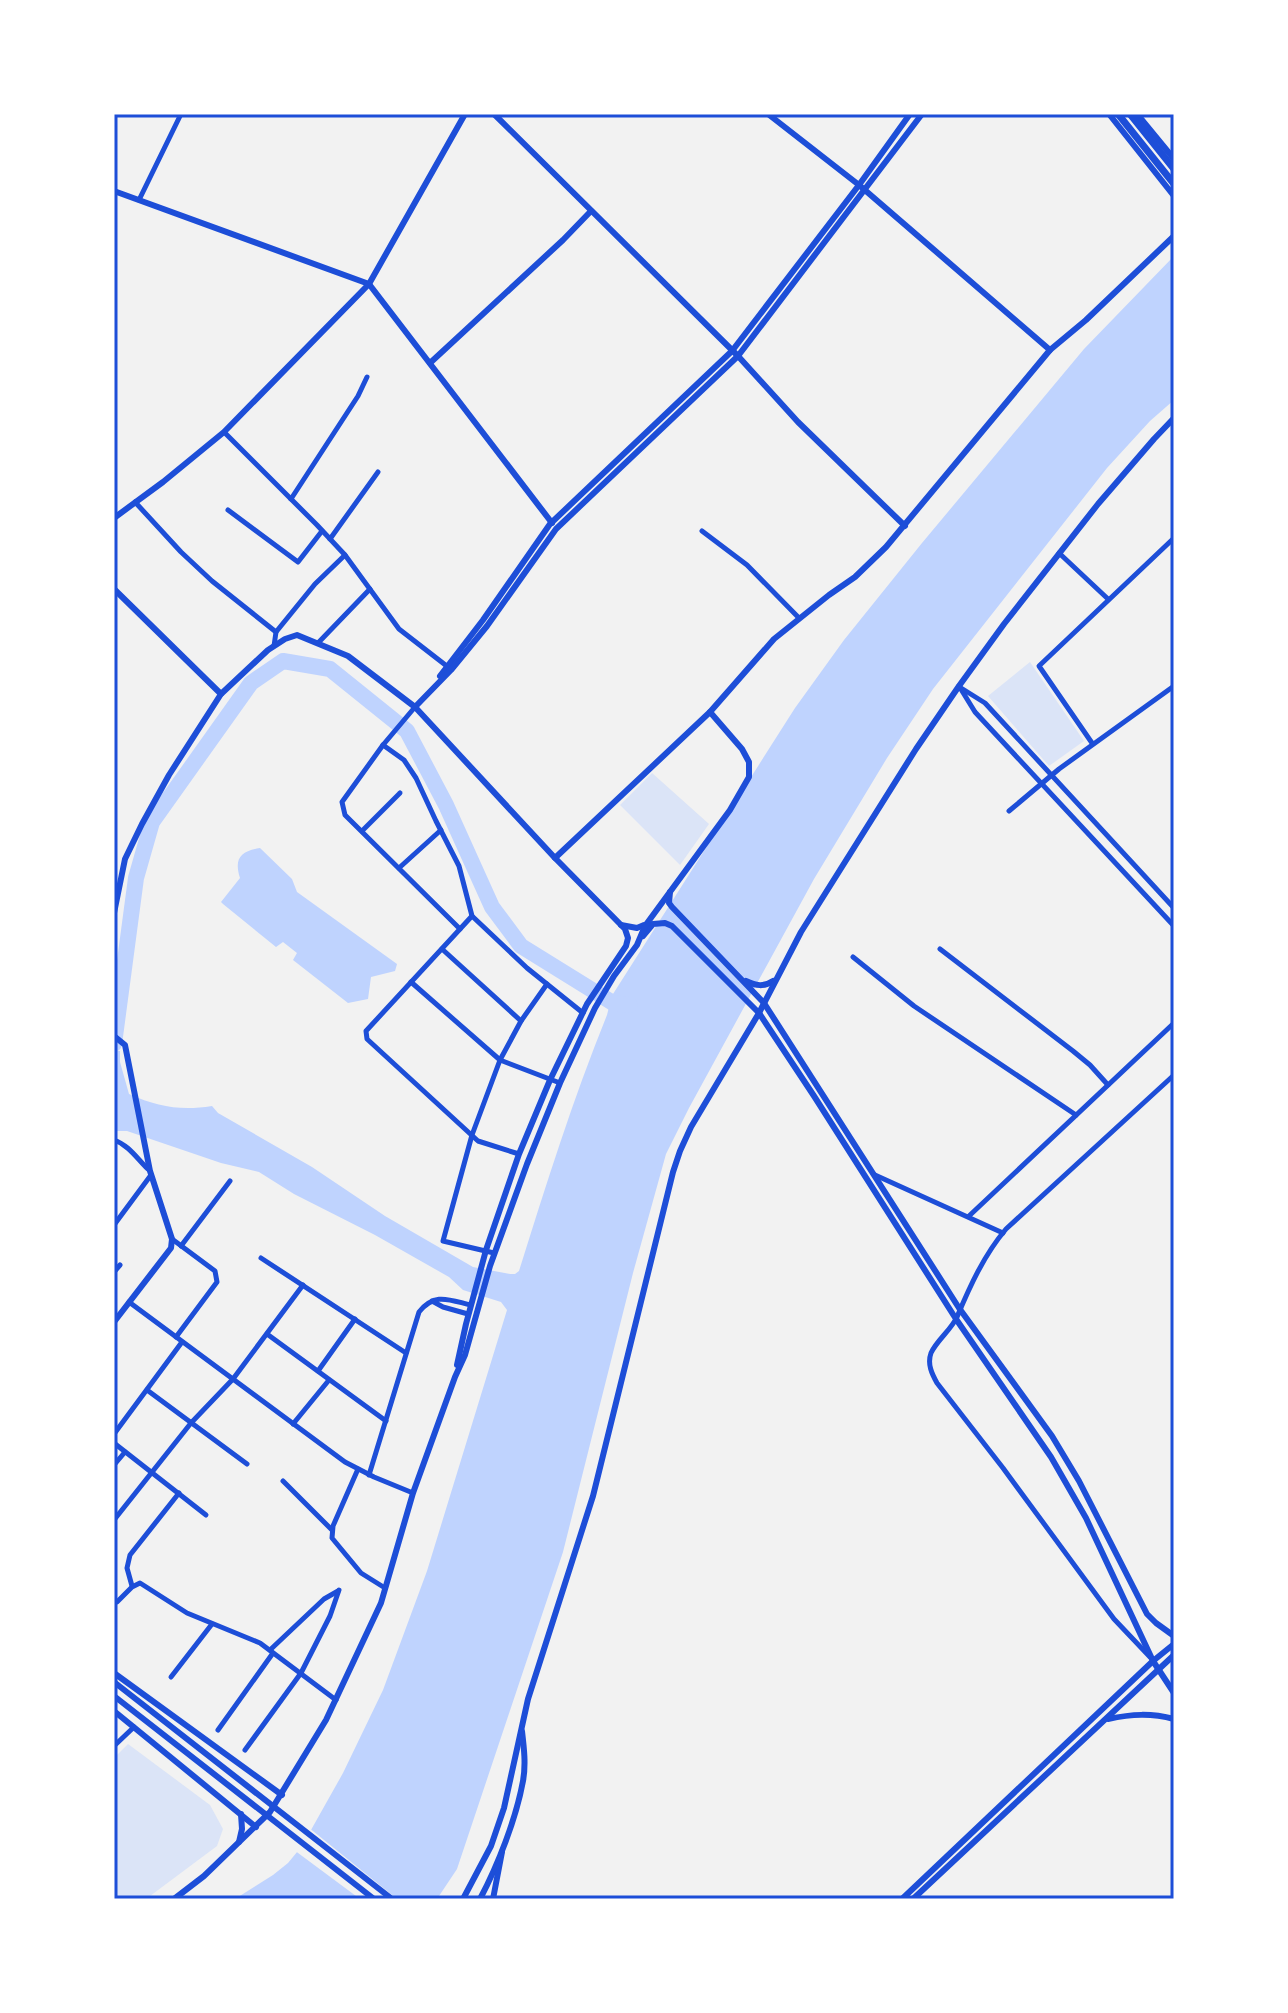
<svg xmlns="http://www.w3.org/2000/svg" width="1288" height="2013" viewBox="0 0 1288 2013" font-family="Ubuntu,sans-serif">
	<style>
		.green { fill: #dbe4f7 }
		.water { fill: #bfd3fe }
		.pier { fill: #f2f2f2 }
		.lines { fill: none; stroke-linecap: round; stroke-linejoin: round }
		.river { stroke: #bfd3fe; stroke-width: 16 }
		.minor { stroke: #1d4ed8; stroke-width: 5 }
		.tertiary { stroke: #1d4ed8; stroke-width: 6 }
		.secondary { stroke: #1d4ed8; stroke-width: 6 }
		.primary { stroke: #1d4ed8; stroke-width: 7 }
		.neatline { fill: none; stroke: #1d4ed8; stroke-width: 3 }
	</style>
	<rect width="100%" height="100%" fill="#f2f2f2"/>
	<g class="green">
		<polygon points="1030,662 1084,741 1049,766 988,696"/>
		<polygon points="652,773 709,824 680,865 620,805"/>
		<polygon points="128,1744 210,1805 223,1829 217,1846 146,1899 114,1899 114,1758"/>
	</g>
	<g class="water">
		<path d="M1174 256V400L1150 421 1107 468 933 689 887 758 814 879 689 1108 666 1154 633 1273 563 1552 457 1869 437 1899H235L273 1875 288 1863 302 1846 343 1773 383 1690 427 1571 507 1310 501 1302 463 1290 449 1277 375 1235 294 1194 259 1172 221 1163 127 1131H114V1051H120V1062L129 1094C158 1107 181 1111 212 1106L218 1113 312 1167 385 1216 473 1267 510 1274H515L519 1271C546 1185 573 1099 607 1015L609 1007 606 1005 795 708 844 640 922 543 1084 349Z"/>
		<path d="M260 848 292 879 297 892 397 964 395 971 371 977 368 999 348 1003 293 960 297 953 283 942 276 947 223 904 221 902 240 878C234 859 240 851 260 848Z"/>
	</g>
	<polygon class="pier" points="308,1827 397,1899 360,1899 294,1850"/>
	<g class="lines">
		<polyline class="river" points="114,1044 136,878 152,822 251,683 283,661 330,669 407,731 446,805 492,907 521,946 613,1003 630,1005"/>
		<g class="minor">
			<polyline points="139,200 181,114"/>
			<polyline points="224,432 317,525 345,555 399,629 448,667"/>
			<polyline points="291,499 358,396 367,377"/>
			<polyline points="135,502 181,552 212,581 276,632"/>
			<polyline points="228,510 298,562 322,531"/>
			<polyline points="702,531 747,565 799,618"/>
			<polyline points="330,539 378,472"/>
			<polyline points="1059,553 1108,599"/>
			<polyline points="318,643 370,589"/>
			<polyline points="274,646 276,632 315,584 345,555"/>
			<polyline points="959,686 975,712 1174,926"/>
			<polyline points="961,688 985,703 1174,908"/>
			<polyline points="415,707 383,745 342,802 345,815 460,929"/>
			<polyline points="1092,743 1039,666 1174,538"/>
			<polyline points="383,745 404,760 416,778 436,821 459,866 472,916 527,968 583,1013"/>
			<polyline points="1009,811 1059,769 1174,686"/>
			<polyline points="362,831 400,793"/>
			<polyline points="399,868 441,830"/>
			<polyline points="472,916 366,1031 367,1039 478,1141 519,1154"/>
			<polyline points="442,949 521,1021"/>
			<polyline points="940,949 1073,1051 1090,1065 1108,1085"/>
			<polyline points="853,957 914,1006 1076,1115"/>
			<polyline points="411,982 500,1060 560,1083"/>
			<path d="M114 1140C129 1145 138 1160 149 1170"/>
			<polyline points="875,1175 1003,1233"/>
			<polyline points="969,1216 1174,1023"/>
			<polyline points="114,1225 151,1175"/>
			<polyline points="172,1239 215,1271 217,1282 176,1337"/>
			<polyline points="181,1246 230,1181"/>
			<polyline points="494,1253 443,1241 472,1135 500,1060 521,1021 547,984"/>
			<polyline points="261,1258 406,1353"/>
			<polyline points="114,1272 120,1265"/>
			<polyline points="432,1301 443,1307 468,1314"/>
			<polyline points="129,1302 345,1462 374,1477 413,1493"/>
			<polyline points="267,1334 386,1421"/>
			<polyline points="318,1371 355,1319"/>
			<polyline points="147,1390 247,1464"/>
			<polyline points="293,1424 329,1380"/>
			<polyline points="114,1434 182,1342"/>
			<polyline points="114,1443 206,1515"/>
			<polyline points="114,1465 125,1452"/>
			<polyline points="358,1469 333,1526 332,1538 361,1573 385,1588"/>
			<path d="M369 1475 419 1312C435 1292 449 1300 471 1305"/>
			<polyline points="283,1481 332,1530"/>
			<polyline points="114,1520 191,1423 233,1379 303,1285"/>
			<polyline points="132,1586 127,1568 130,1555 179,1493"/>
			<polyline points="114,1602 117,1602 132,1587 140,1583 187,1613 260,1643 336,1700"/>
			<polyline points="270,1650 324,1599 338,1591"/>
			<path d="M1150 1657 1114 1619 1003 1468 937 1383C932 1374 927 1364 931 1353 937 1340 951 1330 957 1317 970 1286 984 1255 1006 1229L1174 1075"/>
			<polyline points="171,1677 212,1624"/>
			<polyline points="218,1730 273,1653"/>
			<polyline points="114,1746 134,1727"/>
			<polyline points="245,1750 301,1673 330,1616 339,1590"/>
		</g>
		<g class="tertiary">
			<polyline points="494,114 738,356 798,422 905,526"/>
			<polyline points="768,114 859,185 1050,350"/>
			<polyline points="1109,114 1174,196"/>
			<polyline points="1137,114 1174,159"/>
			<polyline points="114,191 369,284 552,523"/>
			<polyline points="430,363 563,240 591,211"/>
			<polyline points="114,518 163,482 224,432 369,284 465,114"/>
			<polyline points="114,589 221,694"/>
			<polyline points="440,676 483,620 550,524 732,351 859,185 910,114"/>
			<polyline points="415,707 451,670 487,626 556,529 738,356 922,114"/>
			<polyline points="555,858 710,712 774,639 829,595 855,577 886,547 1050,350 1086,320 1174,236"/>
			<polyline points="670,892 669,903 672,907 764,1003 959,1308 1052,1436 1079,1481 1147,1614 1156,1623 1174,1636"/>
			<polyline points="114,913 125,859 142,824 169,775 221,694 268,650 285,639 297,635 348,656 415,707 555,858 625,929 628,938 626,946 587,1004 550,1080 519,1154 486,1250 466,1324 457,1365"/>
			<polyline points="621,925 637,928 644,925"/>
			<polyline points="643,936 653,924 665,923 672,926 759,1013 814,1096 956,1319 1051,1457 1086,1518 1153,1661 1174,1693"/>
			<path d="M746 981C756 986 764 987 773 981"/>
			<polyline points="114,1036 125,1045 150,1171 172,1239 171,1248 114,1322"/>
			<path d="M1108 1719C1132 1714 1151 1713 1174 1719"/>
			<polyline points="239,1842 242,1829 241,1814"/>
			<polyline points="174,1899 204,1876 270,1812 326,1720 381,1603 413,1493 455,1377 465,1355 490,1266 527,1164 560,1083 595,1008 614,976 637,945 645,926 730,810 749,777 749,762 742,749 710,712"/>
			<polyline points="463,1899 491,1846 504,1808 528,1699 593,1496 673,1172 680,1151 691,1127 759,1013 801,932 916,749 959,686 1004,624 1098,504 1154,439 1174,418"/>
			<path d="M480 1899C498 1865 516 1819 523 1781 526 1765 524 1748 522 1731"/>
			<polyline points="902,1899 1153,1661 1174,1644"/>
			<polyline points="913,1899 1174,1655"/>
		</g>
		<g class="secondary">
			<polyline points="114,1673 282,1795"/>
			<polyline points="114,1682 392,1899"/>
			<polyline points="114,1696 374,1899"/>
			<polyline points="114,1711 256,1827"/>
			<polyline points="493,1899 502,1852"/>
		</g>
		<g class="primary">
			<polyline points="1118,114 1174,184"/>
			<polyline points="1130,114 1174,169"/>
		</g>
	</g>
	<rect width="1288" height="2013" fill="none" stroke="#ffffff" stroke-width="232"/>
	<rect x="116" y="116" width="1056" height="1781" class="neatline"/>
</svg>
